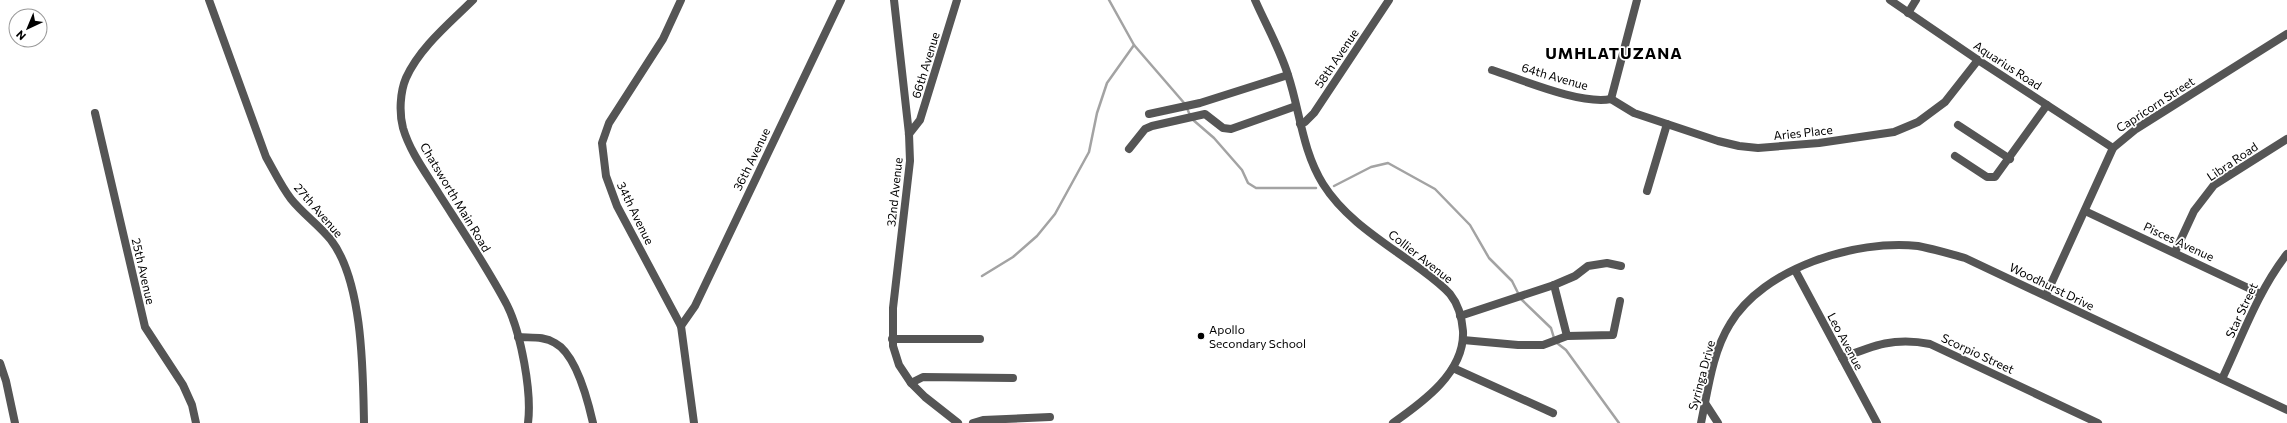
<svg xmlns="http://www.w3.org/2000/svg" width="2287" height="423" viewBox="0 0 2287 423" font-family="Commissioner,sans-serif">
	<style>
		.lines { fill: none; stroke-linecap: round; stroke-linejoin: round }
		.stream { stroke: #a3a3a3; stroke-width: 2.5 }
		.minor { stroke: #555; stroke-width: 8 }
		.tertiary { stroke: #555; stroke-width: 8 }
		.poi-dot { fill: #000; stroke: #fff; stroke-width: 1.5 }
		.labels { text-anchor: middle; dominant-baseline: central; stroke-width: 3.5; stroke-linejoin: round; paint-order: stroke }
		.street-label { font-size: 12px; fill: #000; stroke: #fff }
		.poi-label { font-size: 12px; fill: #000; stroke: #fff; text-anchor: start }
		.district-label { font-size: 16px; font-weight: bold; letter-spacing: 1px; fill: #000; stroke: #fff }
	</style>
	<rect width="100%" height="100%" fill="#fff"/>
	<g class="lines">
		<g class="stream">
			<polyline points="1109,0 1134,45 1185,104 1190,115"/>
			<polyline points="1192,119 1214,138 1242,170 1248,183 1256,188 1316,188"/>
			<polyline points="1334,186 1371,167 1388,163 1435,189 1470,225 1489,258 1512,281 1521,299 1551,328 1554,338"/>
			<polyline points="982,276 1013,257 1037,236 1055,214 1089,152 1097,113 1107,83 1134,45"/>
			<polyline points="1557,343 1566,350 1619,423"/>
		</g>
		<g class="minor">
			<path d="M209 0 266 157C274 171 281 186 291 199 303 214 319 225 331 240 363 282 363 372 364 423"/>
			<polyline points="681,0 663,39 609,123 602,143 606,176 617,206 681,326 694,423"/>
			<polyline points="894,0 909,134 910,161 893,308 893,346 899,365 911,383 925,397 958,423"/>
			<path d="M1255 0C1266 25 1280 49 1288 75 1300 111 1302 150 1323 184 1345 219 1382 241 1415 265 1427 274 1440 283 1450 294 1458 304 1462 318 1463 331 1465 372 1423 402 1393 423"/>
			<polyline points="1890,0 1978,60 2113,148"/>
			<polyline points="1908,13 1916,0"/>
			<path d="M1492 70C1523 80 1581 105 1611 99"/>
			<polyline points="1611,99 1634,113 1718,141 1739,146 1758,148 1819,143 1894,132 1918,122 1945,102 1978,60"/>
			<polyline points="1611,99 1637,0"/>
			<polyline points="95,113 145,327 183,385 192,405 196,423"/>
			<polyline points="1149,114 1200,103 1288,75"/>
			<polyline points="1300,124 1305,122 1314,113 1389,0"/>
			<polyline points="1958,125 2010,159"/>
			<polyline points="909,134 920,120 957,0"/>
			<polyline points="1129,149 1145,129 1152,126 1205,114 1223,128 1231,129 1296,106"/>
			<polyline points="1955,156 1987,177 1995,177 2047,105"/>
			<polyline points="1647,191 1667,124"/>
			<polyline points="2085,211 2261,294"/>
			<polyline points="2175,252 2194,211 2214,185 2287,139"/>
			<polyline points="1795,270 1877,423"/>
			<polyline points="1554,285 1567,336"/>
			<polyline points="2046,295 2113,148 2136,129 2287,34"/>
			<polyline points="1460,316 1554,285 1575,276 1588,266 1607,263 1621,266"/>
			<polyline points="681,326 695,306 841,0"/>
			<path d="M518 337C531 338 544 336 555 343 576 354 588 401 593 423"/>
			<polyline points="892,339 980,339"/>
			<polyline points="1463,340 1518,345 1543,345 1567,336 1613,335 1620,301"/>
			<path d="M1842 358C1874 345 1895 337 1930 344L2098 423"/>
			<polyline points="1453,368 1553,413"/>
			<path d="M2222 379C2242 337 2258 291 2287 254"/>
			<polyline points="911,383 923,377 1013,378"/>
			<polyline points="1705,403 1718,423"/>
			<polyline points="973,423 983,420 1050,417"/>
			<path d="M1701 423C1708 390 1712 353 1730 324 1763 268 1856 239 1918 246 1934 249 1950 254 1965 258L2287 410"/>
		</g>
		<g class="tertiary">
			<path d="M473 0C450 23 420 47 406 78 400 92 399 113 403 128 410 152 426 173 439 194 462 230 487 267 507 305 521 333 532 392 528 423"/>
			<polyline points="0,363 6,381 15,423"/>
		</g>
	</g>
	<circle class="poi-dot" cx="1201" cy="336" r="4"/>
	<g class="labels">
		<g class="street-label">
			<text transform="translate(1336 58) rotate(-56)">58th Avenue</text>
			<text transform="translate(925 65) rotate(-73)">66th Avenue</text>
			<text transform="translate(2008 65) rotate(33)">Aquarius Road</text>
			<text transform="translate(1555 76) rotate(16)">64th Avenue</text>
			<text transform="translate(2155 104) rotate(-33)">Capricorn Street</text>
			<text transform="translate(1803 132) rotate(-6)">Aries Place</text>
			<text transform="translate(751 159) rotate(-64)">36th Avenue</text>
			<text transform="translate(2232 161) rotate(-34)">Libra Road</text>
			<text transform="translate(894 192) rotate(-84)">32nd Avenue</text>
			<text transform="translate(456 197) rotate(59)">Chatsworth Main Road</text>
			<text transform="translate(319 210) rotate(49)">27th Avenue</text>
			<text transform="translate(636 213) rotate(64)">34th Avenue</text>
			<text transform="translate(2179 241) rotate(25)">Pisces Avenue</text>
			<text transform="translate(1421 256) rotate(38)">Collier Avenue</text>
			<text transform="translate(144 271) rotate(77)">25th Avenue</text>
			<text transform="translate(2052 286) rotate(26)">Woodhurst Drive</text>
			<text transform="translate(2241 310) rotate(-65)">Star Street</text>
			<text transform="translate(1846 341) rotate(62)">Leo Avenue</text>
			<text transform="translate(1978 353) rotate(25)">Scorpio Street</text>
			<text transform="translate(1701 375) rotate(-75)">Syringa Drive</text>
		</g>
		<g class="poi-label">
			<text x="1209" y="329">Apollo<tspan x="1209" dy="14">Secondary School</tspan></text>
		</g>
		<g class="district-label">
			<text x="1614" y="52">UMHLATUZANA</text>
		</g>
	</g>
	<g transform="translate(28 28) rotate(224)"><circle r="19" fill="#ffffff" stroke="#999999"/>
	<path d="M0-3L7 15L0 10L-7 15Z" fill="#000000"/>
	<text y="-6" font-size="11" font-weight="bold" text-anchor="middle" fill="#000000">N</text>
	</g>
</svg>
